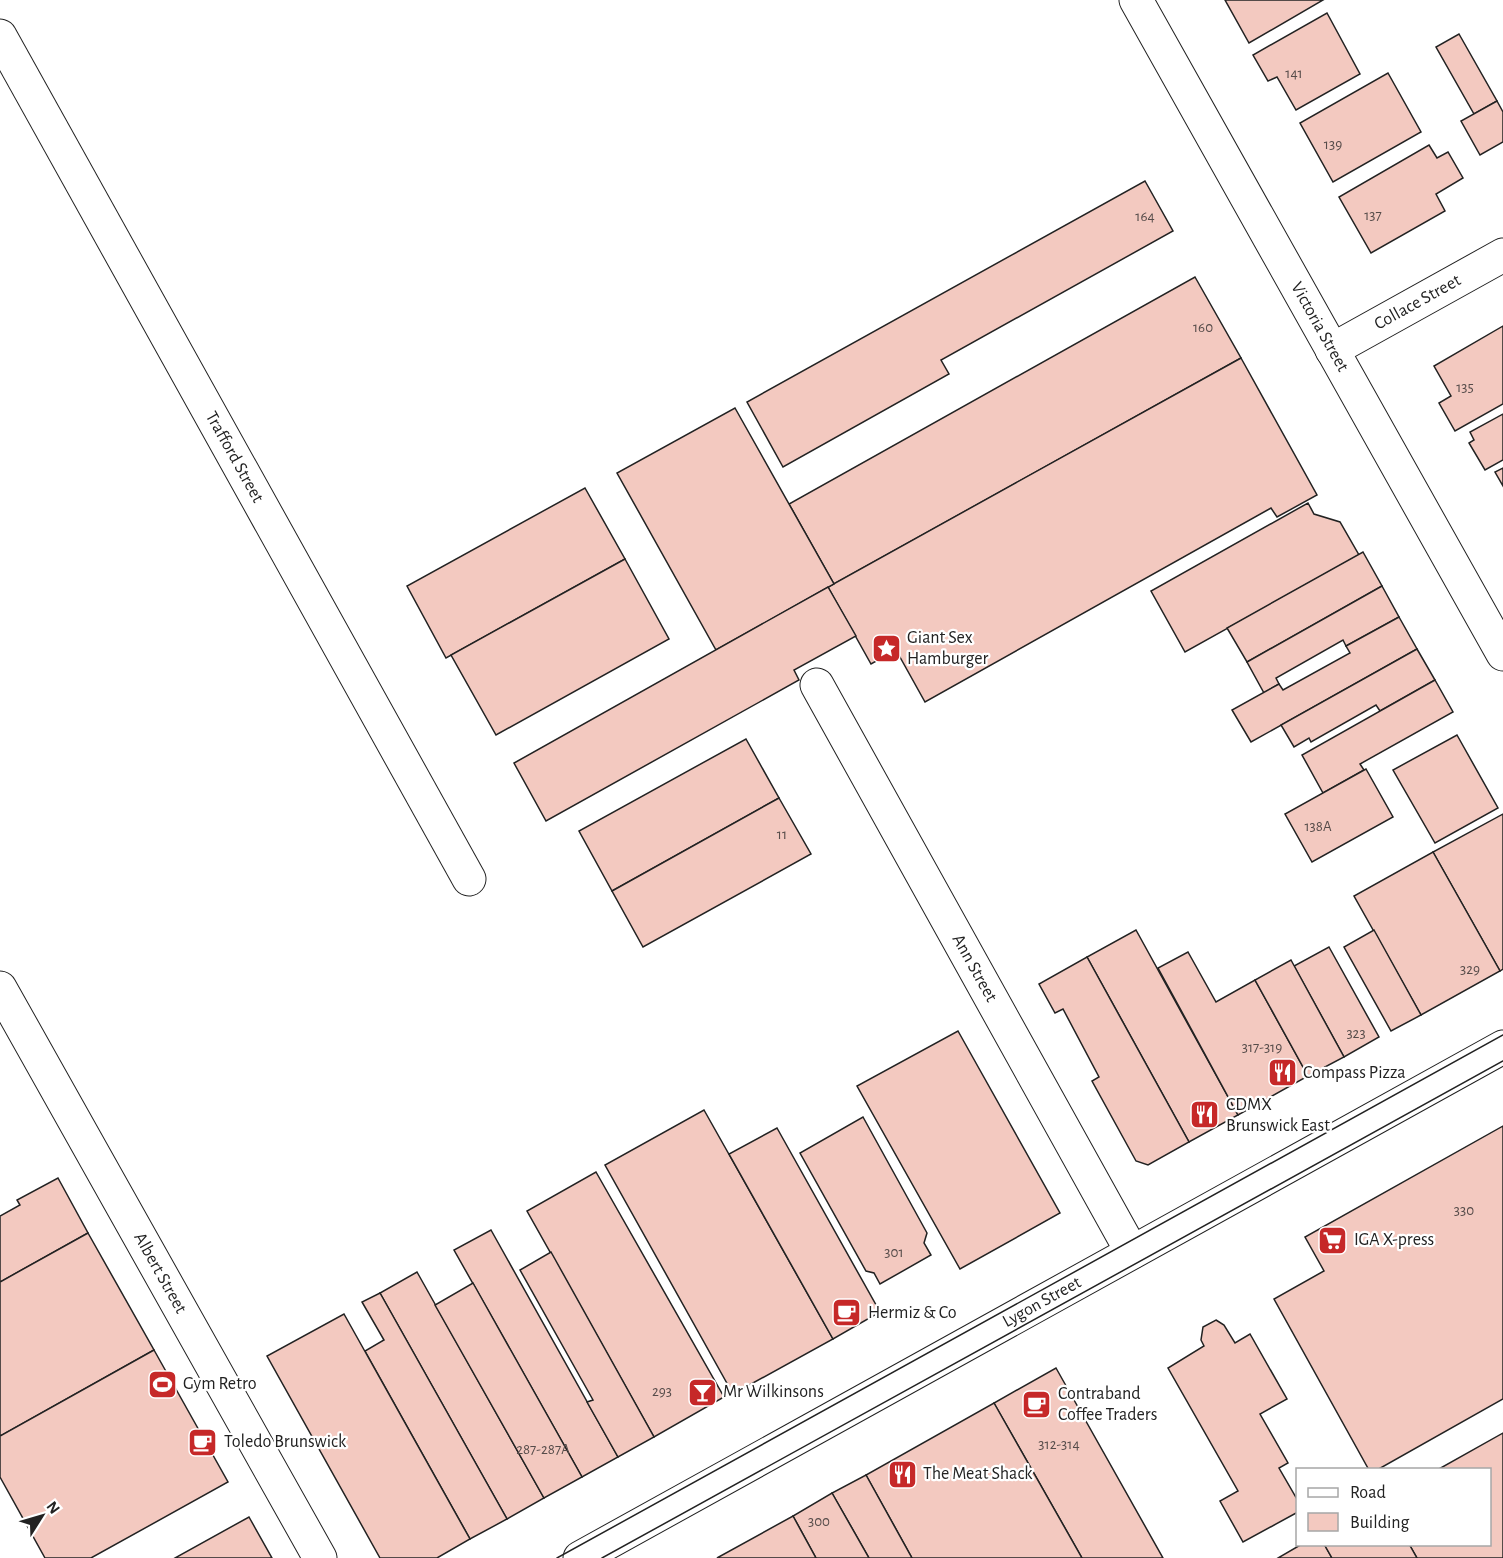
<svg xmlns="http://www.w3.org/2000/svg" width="1503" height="1558" viewBox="0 0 1503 1558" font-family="'Alegreya Sans',sans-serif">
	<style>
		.building { fill: #f3c9c0; stroke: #222; stroke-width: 1.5 }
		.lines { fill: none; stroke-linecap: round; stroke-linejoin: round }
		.minor-casing { stroke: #222; stroke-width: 35 }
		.minor { stroke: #fff; stroke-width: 33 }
		.tram { stroke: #222; stroke-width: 1.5 }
		.labels { text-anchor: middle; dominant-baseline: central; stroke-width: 4.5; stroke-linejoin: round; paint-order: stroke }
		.number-label { font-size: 15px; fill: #564c4a }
		.street-label { font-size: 18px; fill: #222; stroke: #fff }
		.poi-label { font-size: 18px; fill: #222; stroke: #fff; text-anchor: start }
	</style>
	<rect width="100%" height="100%" fill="#fff"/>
	<g class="building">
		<polygon points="1225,0 1323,0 1249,43"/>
		<polygon points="1327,13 1360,74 1296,110 1277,77 1268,81 1253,55"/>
		<polygon points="1459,34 1497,101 1474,114 1436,47"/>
		<polygon points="1388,73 1421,132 1333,182 1300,123"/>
		<polygon points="1497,101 1503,112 1503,142 1480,155 1461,121"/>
		<polygon points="1429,145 1437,158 1448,152 1463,178 1436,194 1445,211 1371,253 1339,197"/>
		<polygon points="1145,181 1173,231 941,360 949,374 783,467 747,402"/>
		<polygon points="1195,277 1241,358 834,584 789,504"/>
		<polygon points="1503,326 1503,404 1455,431 1439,403 1451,396 1434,366"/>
		<polygon points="1241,358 1317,495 1277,517 1271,508 925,702 896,650 871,664 828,587"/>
		<polygon points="735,408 834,584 716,650 617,473"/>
		<polygon points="1503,414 1503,460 1485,470 1469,443 1474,440 1470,432"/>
		<polygon points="1503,468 1503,486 1495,472"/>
		<polygon points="585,488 625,559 446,658 407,586"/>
		<polygon points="1308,503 1314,514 1340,522 1359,555 1185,652 1151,591"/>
		<polygon points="1363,552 1382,586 1247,662 1227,628"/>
		<polygon points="625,559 669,639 496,735 451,655"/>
		<polygon points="1382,586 1399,617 1346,646 1343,640 1276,678 1279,684 1264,693 1247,662"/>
		<polygon points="828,587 856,636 794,670 799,680 546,821 514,763"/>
		<polygon points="1399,617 1417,649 1251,742 1232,710 1279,684 1283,690 1350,653 1346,646"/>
		<polygon points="1417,649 1435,680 1380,711 1376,705 1311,742 1309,738 1294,747 1281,725"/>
		<polygon points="1435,680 1453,712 1360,764 1364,770 1323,793 1302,755"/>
		<polygon points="1457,735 1498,808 1435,843 1393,770"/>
		<polygon points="746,739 779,798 612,891 579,831"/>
		<polygon points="1366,769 1393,817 1312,862 1285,814"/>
		<polygon points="779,798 811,854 643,947 612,891"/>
		<polygon points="1503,814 1503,969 1500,971 1433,852"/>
		<polygon points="1433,852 1500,971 1421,1015 1354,896"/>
		<polygon points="1136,930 1238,1115 1189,1142 1087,957"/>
		<polygon points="1374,930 1421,1015 1391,1031 1344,947"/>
		<polygon points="1329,947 1379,1037 1344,1057 1294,966"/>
		<polygon points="1188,952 1216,1002 1255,980 1308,1076 1238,1115 1158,968"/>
		<polygon points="1087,957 1189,1142 1148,1165 1136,1161 1092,1081 1099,1077 1063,1009 1055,1013 1039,984"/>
		<polygon points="1291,960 1344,1057 1308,1076 1255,980"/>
		<polygon points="958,1031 1060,1213 960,1269 857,1086"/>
		<polygon points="704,1110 833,1339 733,1394 605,1165"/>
		<polygon points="863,1117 927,1233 924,1243 931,1255 880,1284 874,1273 866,1271 800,1153"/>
		<polygon points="1503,1126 1503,1399 1377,1470 1369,1470 1274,1299 1324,1271 1305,1237"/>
		<polygon points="777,1128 880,1312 833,1339 729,1154"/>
		<polygon points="596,1172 724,1397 654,1437 527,1211"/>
		<polygon points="58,1178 88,1233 0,1282 0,1216 20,1205 17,1200"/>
		<polygon points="491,1230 618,1457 582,1477 454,1250"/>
		<polygon points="88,1233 154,1350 0,1436 0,1282"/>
		<polygon points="551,1252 654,1437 618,1457 587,1402 593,1400 520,1270"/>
		<polygon points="417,1272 544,1498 507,1519 380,1293"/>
		<polygon points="473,1283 582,1477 544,1498 435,1305"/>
		<polygon points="380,1293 507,1519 470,1539 365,1351 384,1340 362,1302"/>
		<polygon points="344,1314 470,1539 437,1558 380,1558 267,1356"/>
		<polygon points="1216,1320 1224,1325 1235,1343 1250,1334 1287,1399 1260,1414 1288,1463 1279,1468 1298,1501 1298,1512 1243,1542 1220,1501 1238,1491 1168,1368 1204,1346 1201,1340 1203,1327"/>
		<polygon points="154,1350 228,1482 91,1558 45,1558 0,1477 0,1436"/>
		<polygon points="1056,1368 1163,1558 1082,1558 994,1403"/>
		<polygon points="994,1403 1082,1558 912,1558 866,1475"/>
		<polygon points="1503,1433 1503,1558 1417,1558 1409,1544 1490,1544 1490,1470 1437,1470"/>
		<polygon points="866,1475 912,1558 869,1558 832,1493"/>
		<polygon points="832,1493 869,1558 816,1558 793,1516"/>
		<polygon points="793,1516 816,1558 717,1558"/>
		<polygon points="249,1517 272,1558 175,1558"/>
		<polygon points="1302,1544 1324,1544 1332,1558 1278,1558"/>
		<polygon points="1324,1544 1409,1544 1417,1558 1332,1558"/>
	</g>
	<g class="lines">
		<defs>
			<g id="minor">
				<path id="s1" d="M1136 0 1503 654"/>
				<path id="s2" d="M0 36 469 879"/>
				<path id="s3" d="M1332 350 1503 255"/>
				<path id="s4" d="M817 685 1132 1252"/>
				<path id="s5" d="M0 988 320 1558"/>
				<path id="s6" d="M580 1558 1503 1047"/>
			</g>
		</defs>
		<use href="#minor" class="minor-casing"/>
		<use href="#minor" class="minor"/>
		<g class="tram">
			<polyline points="557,1558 1503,1035"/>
			<polyline points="602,1558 1503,1061"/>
		</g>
	</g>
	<defs>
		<symbol id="sight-square" viewBox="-11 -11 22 22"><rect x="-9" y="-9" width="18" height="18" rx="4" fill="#c62828" stroke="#fff"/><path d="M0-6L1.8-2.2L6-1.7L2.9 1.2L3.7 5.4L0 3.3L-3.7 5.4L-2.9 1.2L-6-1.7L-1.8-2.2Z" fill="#fff"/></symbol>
		<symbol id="restaurant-square" viewBox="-11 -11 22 22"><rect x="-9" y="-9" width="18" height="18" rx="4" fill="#c62828" stroke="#fff"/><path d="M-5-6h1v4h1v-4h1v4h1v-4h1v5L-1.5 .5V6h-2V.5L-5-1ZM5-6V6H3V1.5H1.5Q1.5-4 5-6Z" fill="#fff"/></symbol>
		<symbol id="supermarket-square" viewBox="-11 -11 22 22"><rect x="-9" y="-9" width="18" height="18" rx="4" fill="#c62828" stroke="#fff"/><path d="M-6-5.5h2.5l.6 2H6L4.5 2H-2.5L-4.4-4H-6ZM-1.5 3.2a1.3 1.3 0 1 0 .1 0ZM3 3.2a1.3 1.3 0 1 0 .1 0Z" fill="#fff"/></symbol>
		<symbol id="cafe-square" viewBox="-11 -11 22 22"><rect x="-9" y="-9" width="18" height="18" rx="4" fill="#c62828" stroke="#fff"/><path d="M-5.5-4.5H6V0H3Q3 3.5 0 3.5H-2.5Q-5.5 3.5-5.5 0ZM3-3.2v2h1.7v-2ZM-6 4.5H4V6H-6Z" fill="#fff"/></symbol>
		<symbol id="stadium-square" viewBox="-11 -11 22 22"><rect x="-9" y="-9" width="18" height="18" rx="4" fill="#c62828" stroke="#fff"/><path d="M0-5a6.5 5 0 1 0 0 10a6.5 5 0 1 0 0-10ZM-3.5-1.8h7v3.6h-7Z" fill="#fff"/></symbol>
		<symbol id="bar-square" viewBox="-11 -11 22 22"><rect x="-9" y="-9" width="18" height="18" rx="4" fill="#c62828" stroke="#fff"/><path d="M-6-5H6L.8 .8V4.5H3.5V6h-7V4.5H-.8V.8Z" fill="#fff"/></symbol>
	</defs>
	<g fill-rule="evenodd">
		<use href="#sight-square" x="870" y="632" width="33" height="33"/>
		<use href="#restaurant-square" x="1266" y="1056" width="33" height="33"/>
		<use href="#restaurant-square" x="1188" y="1098" width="33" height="33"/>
		<use href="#supermarket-square" x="1316" y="1224" width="33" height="33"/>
		<use href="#cafe-square" x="830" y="1296" width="33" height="33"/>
		<use href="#stadium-square" x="146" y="1368" width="33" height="33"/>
		<use href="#bar-square" x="686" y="1376" width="33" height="33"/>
		<use href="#cafe-square" x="1020" y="1388" width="33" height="33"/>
		<use href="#cafe-square" x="186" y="1426" width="33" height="33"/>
		<use href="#restaurant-square" x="886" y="1458" width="33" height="33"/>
	</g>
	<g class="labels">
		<g class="number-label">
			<text x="1294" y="73">141</text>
			<text x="1333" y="144">139</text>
			<text x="1373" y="215">137</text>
			<text x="1145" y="216">164</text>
			<text x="1203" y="327">160</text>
			<text x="1465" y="387">135</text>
			<text x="1318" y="826">138A</text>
			<text x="782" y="834">11</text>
			<text x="1470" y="969">329</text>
			<text x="1356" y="1033">323</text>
			<text x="1262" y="1047">317-319</text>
			<text x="1464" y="1210">330</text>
			<text x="894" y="1252">301</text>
			<text x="662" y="1391">293</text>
			<text x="1059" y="1444">312-314</text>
			<text x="543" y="1449">287-287A</text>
			<text x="819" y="1521">300</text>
		</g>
		<g class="street-label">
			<text stroke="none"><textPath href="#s3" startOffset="98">Collace Street</textPath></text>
			<text stroke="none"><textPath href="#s1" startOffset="375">Victoria Street</textPath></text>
			<text stroke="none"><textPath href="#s2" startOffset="482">Trafford Street</textPath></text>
			<text stroke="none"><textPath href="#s4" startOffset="324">Ann Street</textPath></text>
			<text stroke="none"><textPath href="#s5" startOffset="327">Albert Street</textPath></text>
			<text stroke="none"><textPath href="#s6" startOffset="528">Lygon Street</textPath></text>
		</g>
		<g class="poi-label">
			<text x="907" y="638">Giant Sex<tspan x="907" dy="21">Hamburger</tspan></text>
			<text x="1303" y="1073">Compass Pizza</text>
			<text x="1226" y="1105">CDMX<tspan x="1226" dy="21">Brunswick East</tspan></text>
			<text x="1354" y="1240">IGA X-press</text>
			<text x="868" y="1313">Hermiz &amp; Co</text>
			<text x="183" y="1384">Gym Retro</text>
			<text x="723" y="1392">Mr Wilkinsons</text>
			<text x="1058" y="1394">Contraband<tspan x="1058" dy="21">Coffee Traders</tspan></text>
			<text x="224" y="1442">Toledo Brunswick</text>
			<text x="923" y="1474">The Meat Shack</text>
		</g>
	</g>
	<rect x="1296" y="1468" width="195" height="78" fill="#ffffff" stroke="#a7a7a7" stroke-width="1.5"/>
	<rect x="1308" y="1488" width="30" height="9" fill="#ffffff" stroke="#a7a7a7" stroke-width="1.5"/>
	<text x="1350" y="1498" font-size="18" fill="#222222">Road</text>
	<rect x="1308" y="1513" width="30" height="18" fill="#f3c9c0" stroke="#a7a7a7" stroke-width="1.5"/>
	<text x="1350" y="1528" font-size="18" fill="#222222">Building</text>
	<g transform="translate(42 1516) rotate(53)" stroke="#ffffff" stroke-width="4.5" paint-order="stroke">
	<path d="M0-4.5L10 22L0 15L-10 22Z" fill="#222222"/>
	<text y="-9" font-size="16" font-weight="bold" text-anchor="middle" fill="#222222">N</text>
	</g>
</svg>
